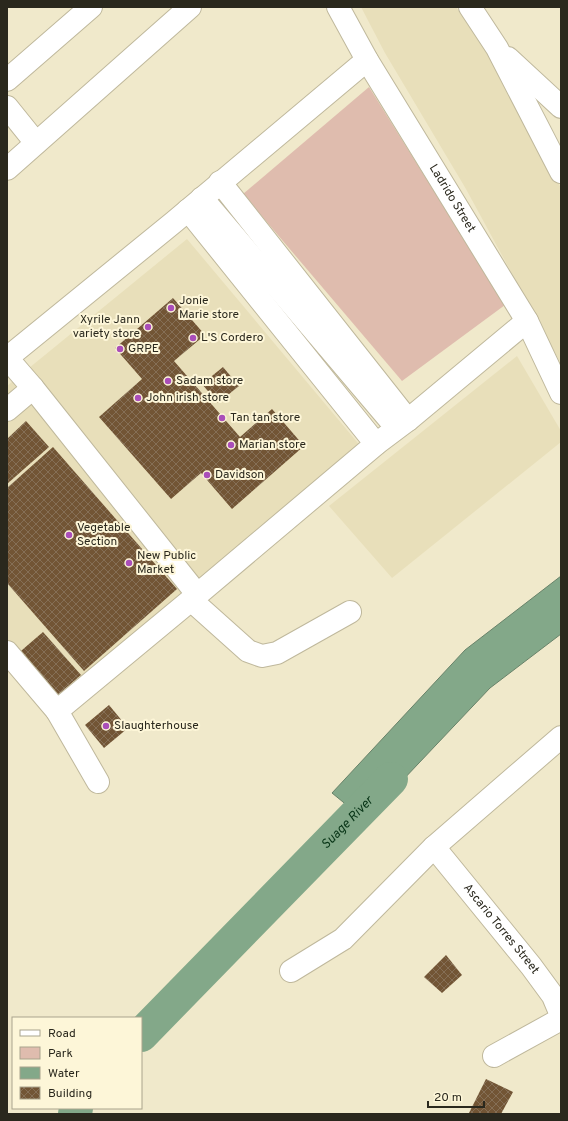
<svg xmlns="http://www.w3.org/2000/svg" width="568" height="1121" viewBox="0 0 568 1121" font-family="Overpass,sans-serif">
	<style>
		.built { fill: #e8dfba }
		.green { fill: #dfbcae }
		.water { fill: #83a889; stroke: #688269 }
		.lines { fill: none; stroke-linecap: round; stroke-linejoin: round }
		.river { stroke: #83a889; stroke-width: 34 }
		.building { fill: url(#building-cross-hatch) }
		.minor-casing { stroke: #bfb89c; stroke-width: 24 }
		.minor { stroke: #fff; stroke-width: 22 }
		.poi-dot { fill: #aa4eb9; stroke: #fdf6d8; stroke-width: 1.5 }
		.labels { text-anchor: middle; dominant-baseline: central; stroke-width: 4; stroke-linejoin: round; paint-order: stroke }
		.street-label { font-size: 12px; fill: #2a281d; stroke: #fdf6d8 }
		.poi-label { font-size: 12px; fill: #2a281d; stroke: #fdf6d8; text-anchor: start }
		.water-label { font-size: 13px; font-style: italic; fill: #063315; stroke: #fdf6d8 }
	</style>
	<defs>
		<pattern id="building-cross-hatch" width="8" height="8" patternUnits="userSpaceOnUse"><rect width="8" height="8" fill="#725535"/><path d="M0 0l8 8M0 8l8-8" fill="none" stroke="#856f56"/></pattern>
	</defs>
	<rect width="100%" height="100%" fill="#f0e9cb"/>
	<g class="built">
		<polygon points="361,7 456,7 502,76 561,188 561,364 466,189 385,53"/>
		<polygon points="187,239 373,461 57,723 7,665 7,386"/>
		<polygon points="517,356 561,431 561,442 392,578 329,506"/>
	</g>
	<polygon class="green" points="369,87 505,305 402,381 243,194"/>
	<polygon class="water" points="561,576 561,634 490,688 365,820 332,793 465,650"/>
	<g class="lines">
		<g class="river">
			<path id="s1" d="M141 1035 391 779"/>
			<polyline points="75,1114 76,1108"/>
		</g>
	</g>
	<g class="building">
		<polygon points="173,298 205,335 174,361 240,437 272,409 304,446 232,509 201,473 171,499 99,417 142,379 115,348"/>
		<polygon points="223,367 239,386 218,403 202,384"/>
		<polygon points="26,421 49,447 7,484 7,439"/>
		<polygon points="53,447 177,589 84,671 7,583 7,488"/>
		<polygon points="43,632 81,675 53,699 15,656"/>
		<polygon points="109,705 128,728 104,748 85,725"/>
		<polygon points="446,955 462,975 442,993 424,977"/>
		<polygon points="486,1079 513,1092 501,1114 469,1113"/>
	</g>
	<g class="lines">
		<defs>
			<g id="minor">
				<path id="s2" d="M338 7 367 60 527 321 561 393"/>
				<polyline points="470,7 497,48 561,172"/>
				<polyline points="508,58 561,107"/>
				<polyline points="7,80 91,7"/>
				<polyline points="7,107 36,143"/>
				<polyline points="7,169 190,7"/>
				<polyline points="220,182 408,420"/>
				<polyline points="202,198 389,419"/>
				<polyline points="188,210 376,444"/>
				<polyline points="7,358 174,222 367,60"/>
				<polyline points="7,358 33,388 197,594"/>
				<polyline points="7,410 33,388"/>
				<polyline points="191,600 248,651 262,656 277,653 350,612"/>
				<polyline points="7,652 57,711 191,600 376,444 408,420 527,321"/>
				<polyline points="57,711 98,782"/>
				<path id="s3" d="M434 847 531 966 553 996 561 1015"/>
				<polyline points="291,971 343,939 434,847 561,737"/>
				<polyline points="494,1056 561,1019"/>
			</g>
		</defs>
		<use href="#minor" class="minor-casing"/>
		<use href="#minor" class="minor"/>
	</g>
	<g class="poi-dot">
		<circle cx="171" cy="308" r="4"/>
		<circle cx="148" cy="327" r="4"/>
		<circle cx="193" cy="338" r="4"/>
		<circle cx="120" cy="349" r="4"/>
		<circle cx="168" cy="381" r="4"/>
		<circle cx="138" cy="398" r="4"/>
		<circle cx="222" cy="418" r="4"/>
		<circle cx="231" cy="445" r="4"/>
		<circle cx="207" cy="475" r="4"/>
		<circle cx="69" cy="535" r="4"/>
		<circle cx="129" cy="563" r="4"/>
		<circle cx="106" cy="726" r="4"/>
	</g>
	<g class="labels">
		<g class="street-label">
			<text stroke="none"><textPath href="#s2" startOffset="223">Ladrido Street</textPath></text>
			<text stroke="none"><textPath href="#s3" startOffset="106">Ascario Torres Street</textPath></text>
		</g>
		<g class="poi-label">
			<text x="179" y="301">Jonie<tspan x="179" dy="14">Marie store</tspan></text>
			<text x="140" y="320" text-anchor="end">Xyrile Jann<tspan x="140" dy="14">variety store</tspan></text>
			<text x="201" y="338">L'S Cordero</text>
			<text x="128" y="349">GRPE</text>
			<text x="176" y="381">Sadam store</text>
			<text x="146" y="398">John irish store</text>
			<text x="230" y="418">Tan tan store</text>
			<text x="239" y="445">Marian store</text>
			<text x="215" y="475">Davidson</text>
			<text x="77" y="528">Vegetable<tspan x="77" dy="14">Section</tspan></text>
			<text x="137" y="556">New Public<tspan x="137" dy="14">Market</tspan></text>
			<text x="114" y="726">Slaughterhouse</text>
		</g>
		<g class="water-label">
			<text stroke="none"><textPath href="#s1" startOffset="296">Suage River</textPath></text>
		</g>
	</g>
	<rect width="568" height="1121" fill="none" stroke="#2a281d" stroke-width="16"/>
	<rect x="12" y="1017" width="130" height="92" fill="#fdf6d8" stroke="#a9a48d"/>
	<rect x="20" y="1030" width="20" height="6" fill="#ffffff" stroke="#a9a48d"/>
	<text x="48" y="1037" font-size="12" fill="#2a281d">Road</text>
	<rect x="20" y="1047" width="20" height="12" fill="#dfbcae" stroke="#a9a48d"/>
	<text x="48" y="1057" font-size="12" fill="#2a281d">Park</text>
	<rect x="20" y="1067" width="20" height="12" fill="#83a889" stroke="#a9a48d"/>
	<text x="48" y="1077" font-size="12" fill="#2a281d">Water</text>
	<rect x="20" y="1087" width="20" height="12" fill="url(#building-cross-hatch)" stroke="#a9a48d"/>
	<text x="48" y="1097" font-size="12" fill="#2a281d">Building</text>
	<path d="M428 1101v6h56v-6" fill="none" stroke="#2a281d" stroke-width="2"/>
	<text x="434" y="1101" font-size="12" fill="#2a281d" stroke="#fdf6d8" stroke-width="3" paint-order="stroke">20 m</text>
</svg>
